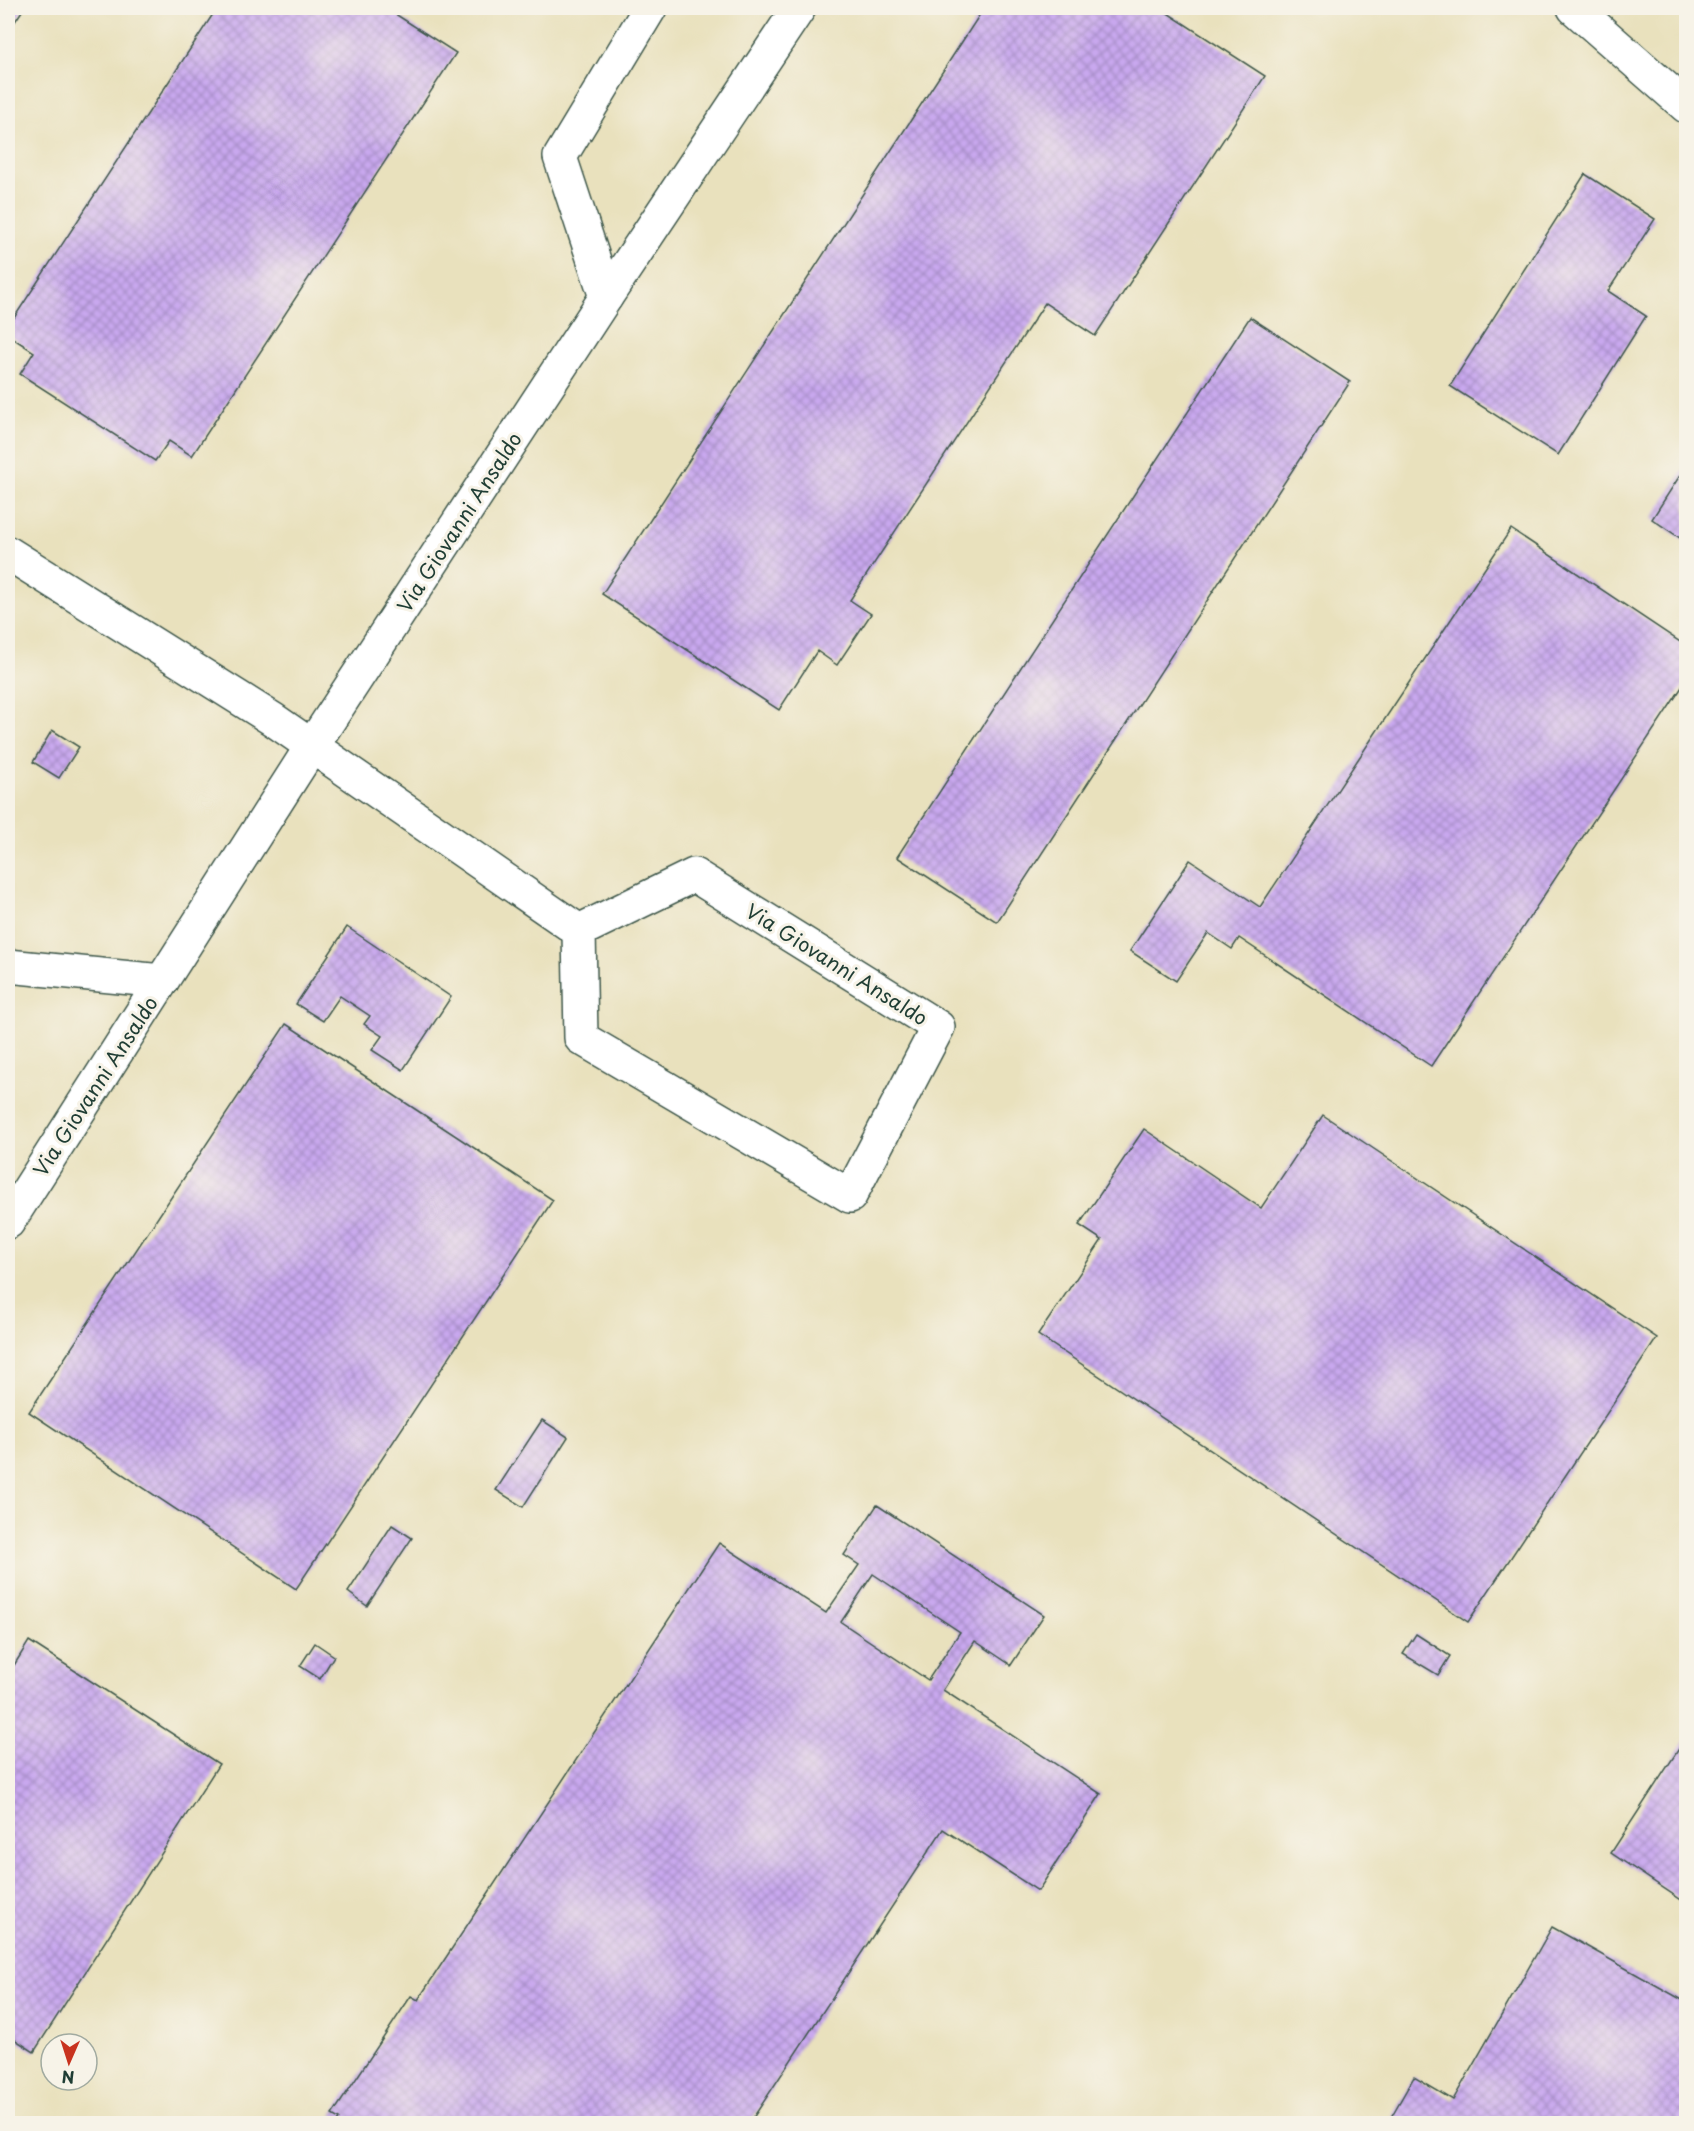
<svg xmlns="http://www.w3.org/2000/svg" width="1694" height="2131" viewBox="0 0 1694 2131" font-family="'Playpen Sans',sans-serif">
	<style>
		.building { fill: url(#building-cross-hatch); fill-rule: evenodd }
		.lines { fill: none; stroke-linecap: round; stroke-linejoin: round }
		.minor-casing { stroke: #3d5649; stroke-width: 36 }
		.minor { stroke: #fff; stroke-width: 33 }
		.labels { text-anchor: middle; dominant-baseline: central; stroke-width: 6; stroke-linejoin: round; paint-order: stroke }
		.street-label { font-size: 20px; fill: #1f3d34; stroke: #f7f3e8 }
	</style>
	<defs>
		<pattern id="building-cross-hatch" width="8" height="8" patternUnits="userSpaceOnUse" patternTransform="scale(1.5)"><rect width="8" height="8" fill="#c9a8ef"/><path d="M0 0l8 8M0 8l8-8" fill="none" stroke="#a38ac2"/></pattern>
	</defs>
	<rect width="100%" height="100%" fill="#f7f3e8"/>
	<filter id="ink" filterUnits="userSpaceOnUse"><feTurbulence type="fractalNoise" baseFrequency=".0167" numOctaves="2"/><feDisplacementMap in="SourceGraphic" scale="12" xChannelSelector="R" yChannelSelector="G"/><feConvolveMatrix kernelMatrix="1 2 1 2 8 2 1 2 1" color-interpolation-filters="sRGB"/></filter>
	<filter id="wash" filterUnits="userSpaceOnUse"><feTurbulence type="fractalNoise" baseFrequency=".008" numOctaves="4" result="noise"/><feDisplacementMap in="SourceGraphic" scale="24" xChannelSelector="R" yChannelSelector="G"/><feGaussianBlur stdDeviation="1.35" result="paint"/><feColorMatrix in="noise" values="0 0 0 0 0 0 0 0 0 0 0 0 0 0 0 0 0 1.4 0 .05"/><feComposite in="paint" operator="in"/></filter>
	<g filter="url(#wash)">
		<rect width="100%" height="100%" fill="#e9e1bd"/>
		<g id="blocks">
			<g class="building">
				<polygon points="8,8 24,8 8,32"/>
				<polygon points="217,8 386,8 456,53 192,456 169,441 155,461 20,374 34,352 8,335 8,327"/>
				<polygon points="984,8 1160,8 1265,76 1095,336 1045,303 850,600 871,614 837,665 817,651 779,710 602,594"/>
				<polygon points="1585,174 1655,219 1608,291 1646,316 1558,455 1450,386"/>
				<polygon points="1250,317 1350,382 997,922 897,857"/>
				<polygon points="1686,466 1686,542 1652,519"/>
				<polygon points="1511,529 1686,646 1686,681 1431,1066 1239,938 1232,949 1208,933 1176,981 1130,951 1190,860 1260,907"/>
				<polygon points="52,730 79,747 59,778 33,762"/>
				<polygon points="347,927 451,997 403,1070 372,1050 382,1036 364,1024 370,1016 340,996 323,1021 296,1004"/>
				<polygon points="286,1024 553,1200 296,1589 29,1412"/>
				<polygon points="1323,1115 1657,1338 1468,1622 1038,1335 1102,1240 1079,1225 1144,1129 1261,1208"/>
				<polygon points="542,1420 568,1437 523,1507 496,1490"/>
				<path d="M877 1505 1044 1615 1011 1665 975 1641 943 1690 1101 1794 1038 1891 943 1829 749 2124H336L339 2119 332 2115 411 1996 418 2000 719 1543 826 1613 859 1565 844 1555ZM873 1574 960 1632 928 1680 841 1622Z"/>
				<polygon points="392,1525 412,1538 367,1606 348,1592"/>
				<polygon points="1416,1634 1450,1656 1438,1675 1403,1654"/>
				<polygon points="29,1641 219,1764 34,2052 8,2035 8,1675"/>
				<polygon points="315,1643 334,1656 320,1679 300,1666"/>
				<polygon points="1686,1738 1686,1903 1611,1853"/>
				<polygon points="1552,1927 1686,2002 1686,2124 1387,2124 1414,2077 1453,2100"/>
			</g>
		</g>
	</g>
	<g filter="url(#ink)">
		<use href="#blocks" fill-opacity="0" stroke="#3d5649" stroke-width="1.5"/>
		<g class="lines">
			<defs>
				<g id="minor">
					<polyline points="1574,8 1686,106"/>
					<polyline points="606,297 560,157 650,8"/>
					<polyline points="8,553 274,720 579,931"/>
					<polygon points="694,875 938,1027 850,1196 581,1038 579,931"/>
					<polyline points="8,966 162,981"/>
					<polyline points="8,1222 312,746 606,297 799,8"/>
				</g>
			</defs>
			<use href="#minor" class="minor-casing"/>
			<use href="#minor" class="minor"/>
		</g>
	</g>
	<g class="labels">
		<g class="street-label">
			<text transform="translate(459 522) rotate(-57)">Via Giovanni Ansaldo</text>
			<text transform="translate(837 964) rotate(32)">Via Giovanni Ansaldo</text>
			<text transform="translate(95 1086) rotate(-57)">Via Giovanni Ansaldo</text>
		</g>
	</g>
	<rect width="1694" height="2131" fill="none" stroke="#f7f3e8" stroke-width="30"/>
	<g transform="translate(69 2062) rotate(183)"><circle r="28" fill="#f7f3e8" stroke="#a1aaa0" stroke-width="1.5"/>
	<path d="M0-4.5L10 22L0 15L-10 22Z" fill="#c8321e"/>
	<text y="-9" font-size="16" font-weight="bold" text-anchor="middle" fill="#1f3d34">N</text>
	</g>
</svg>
